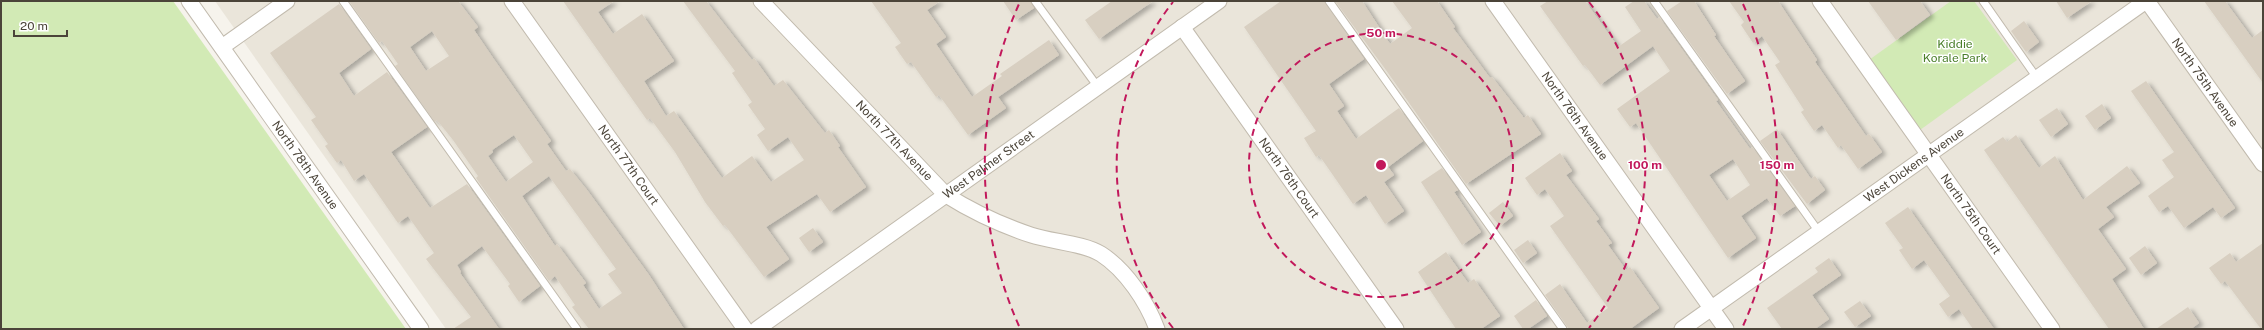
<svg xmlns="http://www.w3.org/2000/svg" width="2264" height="330" viewBox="0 0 2264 330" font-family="'Public Sans',sans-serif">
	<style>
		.residential { fill: #eae5da }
		.green { fill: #d2eab5 }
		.building { fill: #d8cfc1; fill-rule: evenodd; filter: url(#shadow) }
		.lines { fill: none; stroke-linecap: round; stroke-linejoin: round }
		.service-casing { stroke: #c2bbae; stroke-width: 9 }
		.minor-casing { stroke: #c2bbae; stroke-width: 17 }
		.service { stroke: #fff; stroke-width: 7 }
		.minor { stroke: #fff; stroke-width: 15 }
		.ring { fill: none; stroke: #c2185b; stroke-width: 2; stroke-dasharray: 7 5 }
		.labels { text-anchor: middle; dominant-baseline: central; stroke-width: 3; stroke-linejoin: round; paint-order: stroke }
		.park-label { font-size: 12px; fill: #4a7f2a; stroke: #fff }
		.street-label { font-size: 12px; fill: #4b4439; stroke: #fff }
		.centre { fill: #c2185b; stroke: #fff; stroke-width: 2 }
		.ring-label { font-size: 12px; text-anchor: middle; font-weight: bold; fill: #c2185b; stroke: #fff; stroke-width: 3; stroke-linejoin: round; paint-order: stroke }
	</style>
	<defs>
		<filter id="shadow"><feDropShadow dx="4.5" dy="2.5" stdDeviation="2" flood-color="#0004"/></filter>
	</defs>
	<rect width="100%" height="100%" fill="#f6f3ec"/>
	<polygon class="residential" points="215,1 2263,1 2263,329 446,329"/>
	<g class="green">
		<polygon points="1,1 173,1 406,329 1,329"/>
		<polygon points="1951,1 1974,1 2017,60 1920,130 1869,60"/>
	</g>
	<g class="building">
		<path d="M349 1H458L478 27 474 30 493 58 551 141 547 144 566 171 570 169 587 190 649 275 684 329H589L572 307 575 305 555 276 549 281 476 178 478 176 453 140 437 120 435 122 395 66 398 64 382 41 379 43ZM432 31 449 56 426 71 410 47ZM514 135 533 162 506 182 488 156 493 152 492 150ZM549 176 616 269 608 274 622 293 599 309 583 285 586 283 557 244 555 246 522 196Z"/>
		<polygon points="563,1 614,1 598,12 613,34 642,14 674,61 644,81 666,116 674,111 722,178 752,156 771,182 804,160 788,137 768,151 757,135 765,129 748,105 752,102 732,73 735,71 683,1 706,1 752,60 754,58 774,86 783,80 825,133 829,130 840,146 838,147 866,187 830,212 817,194 766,227 789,259 764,277 725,225 723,226 705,202 675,152 650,118 647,120"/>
		<polygon points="871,1 940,1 927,10 946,37 936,44 972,97 1002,76 1000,74 1049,40 1059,55 998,97 1006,108 968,135 939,95 936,97 911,62 907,64 895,47 901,43"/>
		<polygon points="1003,1 1030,1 1034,8 1016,20"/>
		<polygon points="1112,1 1153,1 1099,39 1085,20"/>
		<polygon points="1281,1 1324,1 1364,59 1329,84 1344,106 1337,111 1356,139 1399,108 1423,141 1388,167 1394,175 1384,182 1404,211 1385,224 1366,195 1353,204 1319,155 1316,157 1304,138 1316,131 1244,27"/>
		<polygon points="1335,1 1362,1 1390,44 1412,28 1392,1 1437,1 1455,27 1453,28 1490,78 1492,77 1524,118 1528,115 1541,134 1466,184 1386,70"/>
		<path d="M1548 1H1585L1618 47 1641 31 1625 7 1634 1H1644L1657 19 1659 17 1718 100 1716 101 1750 149 1752 147 1795 206 1780 216 1767 198 1741 216 1756 238 1728 258 1636 123 1630 127 1617 109 1670 71 1653 46 1600 85 1585 65 1583 66 1540 6ZM1733 159 1750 185 1727 201 1709 175Z"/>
		<polygon points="1682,1 1694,1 1716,35 1714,36 1745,81 1727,94 1667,11"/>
		<polygon points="1729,1 1778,1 1817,60 1815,62 1866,136 1869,134 1882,152 1858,169 1841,145 1838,148 1822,125 1814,131 1801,112 1804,110 1775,65 1780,62 1762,36 1753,43 1741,25 1744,22"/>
		<polygon points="1868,1 1920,1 1930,15 1896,40"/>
		<polygon points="2056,1 2092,1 2067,18"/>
		<polygon points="2204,1 2225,1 2252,38 2263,30 2263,83"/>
		<polygon points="339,4 371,49 339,73 354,96 387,72 427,127 391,152 430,208 467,184 540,286 519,302 508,286 510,284 482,246 457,265 461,272 460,273 499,329 453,329 471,317 426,259 434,253 408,216 398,223 364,174 354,181 341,160 337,163 325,146 328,144 311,120 316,117 270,53"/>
		<polygon points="2024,21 2039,42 2026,52 2011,31"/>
		<polygon points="2146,81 2235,208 2221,218 2213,207 2184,228 2168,206 2159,212 2148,196 2174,177 2162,160 2174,152 2131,91"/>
		<polygon points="2102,104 2111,118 2095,130 2085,116"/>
		<polygon points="2057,108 2068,124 2051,137 2039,120"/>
		<polygon points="1777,129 1811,179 1815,176 1825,190 1807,204 1760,141"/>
		<polygon points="2016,135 2039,168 2055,156 2083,200 2127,166 2140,183 2106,207 2114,217 2098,229 2126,269 2112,279 2144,329 2109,329 1984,150 2003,137 2007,142"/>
		<polygon points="1560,153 1572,171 1566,175 1599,219 1596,221 1612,243 1608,245 1626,270 1630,267 1659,308 1630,329 1569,329 1545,295 1560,284 1587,323 1608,308 1550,226 1564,216 1545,189 1537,195 1525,178"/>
		<polygon points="1442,168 1458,190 1454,192 1481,232 1462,245 1421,182"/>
		<polygon points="1503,202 1513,216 1500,226 1489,213"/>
		<polygon points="1908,207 1968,292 1994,329 1973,329 1959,309 1948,317 1939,304 1950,296 1924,260 1912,269 1899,250 1903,248 1885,223"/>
		<polygon points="813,228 823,242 809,252 799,238"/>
		<polygon points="1528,240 1537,253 1523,263 1514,250"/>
		<polygon points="2263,243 2263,329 2261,329 2225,281 2221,284 2209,268 2230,253 2236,262"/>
		<polygon points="2145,246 2157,263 2141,275 2129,258"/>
		<polygon points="1446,252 1468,283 1474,279 1500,316 1481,329 1456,329 1418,272"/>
		<polygon points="1829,258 1841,275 1812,295 1829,319 1815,329 1782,329 1767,308 1818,272 1815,268"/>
		<polygon points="1536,300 1547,316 1528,329 1523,329 1514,316"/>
		<polygon points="1860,301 1871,316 1855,327 1844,312"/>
		<polygon points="2188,307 2199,323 2191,329 2156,329"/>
	</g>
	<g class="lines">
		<defs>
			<g id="service">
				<polyline points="343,1 577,329"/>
				<polyline points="1035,1 1098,87"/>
				<polyline points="1329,1 1563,329"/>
				<polyline points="1654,1 1819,232"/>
				<polyline points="1983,1 2037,78"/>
			</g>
			<g id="minor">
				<path id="s1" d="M189 1 421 329"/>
				<path id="s2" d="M512 1 745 329"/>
				<path id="s3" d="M761 1 946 195C973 212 1001 225 1031 235 1052 242 1083 243 1101 254 1126 270 1147 302 1157 329"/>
				<path id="s4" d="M1493 1 1726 329"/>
				<path id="s5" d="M1820 1 2052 329"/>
				<path id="s6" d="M2147 1 2263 164"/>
				<path id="s7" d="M1182 27 1396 329"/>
				<polyline points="222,47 287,1"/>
				<path id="s8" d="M757 329 1219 1"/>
				<path id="s9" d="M1682 329 2146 1"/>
			</g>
		</defs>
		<use href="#service" class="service-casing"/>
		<use href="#minor" class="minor-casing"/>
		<use href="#service" class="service"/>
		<use href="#minor" class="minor"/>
	</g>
	<g class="ring">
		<circle cx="1381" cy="165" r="132"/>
		<path d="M1173 328A264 264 0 0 1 1173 2M1589 2A264 264 0 0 1 1589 328"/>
		<path d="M1019 326A396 396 0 0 1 1019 4M1743 4A396 396 0 0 1 1743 326"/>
	</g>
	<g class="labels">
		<g class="park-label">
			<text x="1955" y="44">Kiddie<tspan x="1955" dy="14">Korale Park</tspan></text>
		</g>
		<g class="street-label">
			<text stroke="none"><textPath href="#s6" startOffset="100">North 75th Avenue</textPath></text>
			<text stroke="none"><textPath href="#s4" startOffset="141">North 76th Avenue</textPath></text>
			<text stroke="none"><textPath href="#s3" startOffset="193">North 77th Avenue</textPath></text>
			<text stroke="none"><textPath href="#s1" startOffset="201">North 78th Avenue</textPath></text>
			<text stroke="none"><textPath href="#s2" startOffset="201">North 77th Court</textPath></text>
			<text stroke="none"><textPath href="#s8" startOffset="284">West Palmer Street</textPath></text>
			<text stroke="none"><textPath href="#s9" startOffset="284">West Dickens Avenue</textPath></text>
			<text stroke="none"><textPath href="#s7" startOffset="185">North 76th Court</textPath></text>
			<text stroke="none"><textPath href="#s5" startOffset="261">North 75th Court</textPath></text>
		</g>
	</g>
	<circle cx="1381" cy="165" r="6" class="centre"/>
	<g class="ring-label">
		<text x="1381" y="37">50 m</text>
		<text x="1645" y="169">100 m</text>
		<text x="1777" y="169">150 m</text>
	</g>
	<rect width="2264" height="330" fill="none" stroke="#4b4439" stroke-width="4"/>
	<path d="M14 30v6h53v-6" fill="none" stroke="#4b4439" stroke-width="2"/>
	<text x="20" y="30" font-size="12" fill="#4b4439" stroke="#ffffff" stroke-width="3" paint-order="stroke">20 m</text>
</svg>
